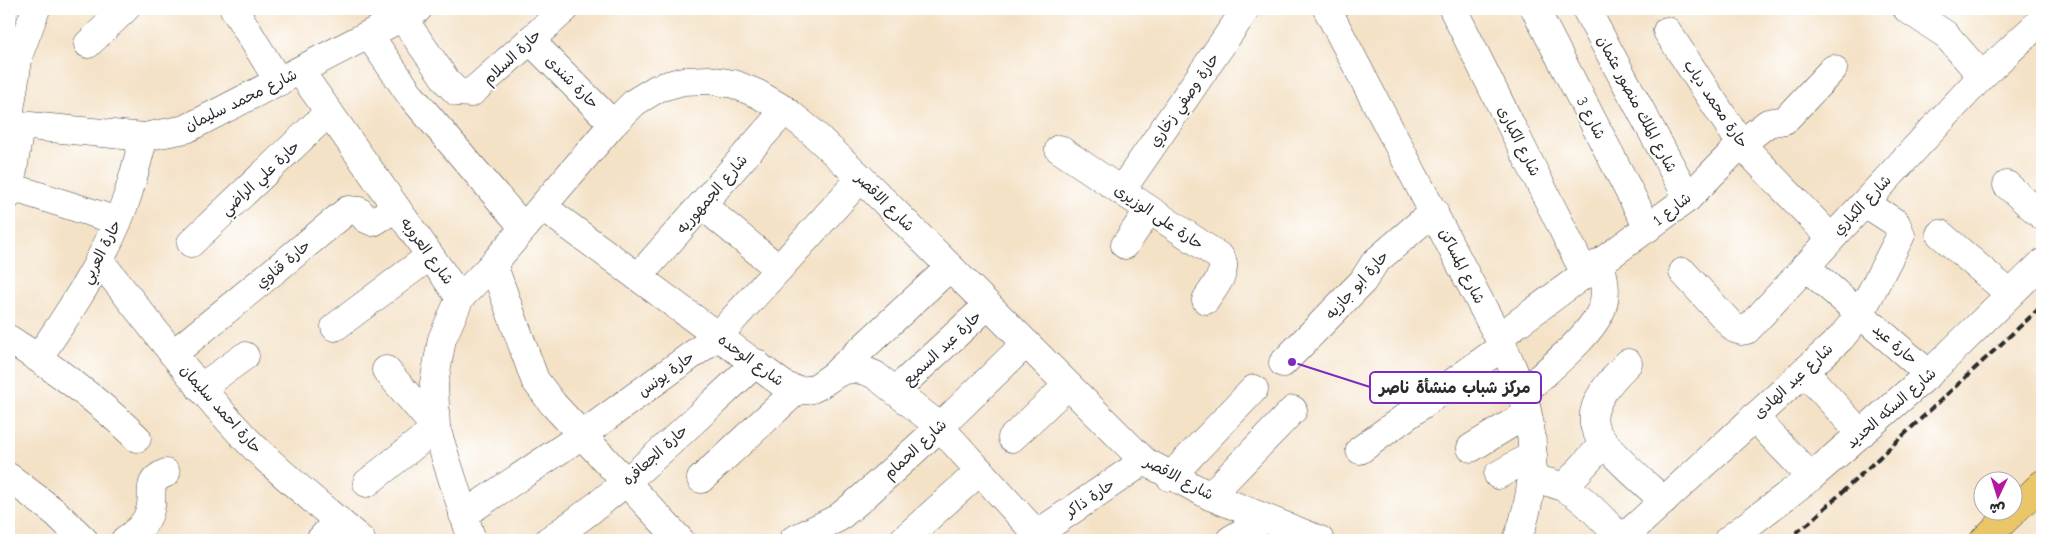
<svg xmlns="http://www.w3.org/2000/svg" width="2051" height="549" viewBox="0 0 2051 549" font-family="'Comic Neue','Playpen Sans Arabic',sans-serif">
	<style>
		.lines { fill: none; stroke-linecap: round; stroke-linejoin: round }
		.street-casing { stroke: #494642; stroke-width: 29 }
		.highway-casing { stroke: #494642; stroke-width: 29 }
		.street { stroke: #fff; stroke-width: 28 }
		.highway { stroke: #ebc669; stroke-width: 28 }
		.rail { stroke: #2b2b2b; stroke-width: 4; stroke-dasharray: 8 4; stroke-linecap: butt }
		.labels { text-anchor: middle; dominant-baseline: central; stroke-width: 4; stroke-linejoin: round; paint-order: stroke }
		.street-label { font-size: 15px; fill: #2b2b2b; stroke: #fff }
		.leader { fill: none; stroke: #7b2cbf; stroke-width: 2 }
		.callout-dot { fill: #7b2cbf; stroke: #fff; stroke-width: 2 }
		.callout { fill: #fff; stroke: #7b2cbf; stroke-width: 2 }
		.callout-label { font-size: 16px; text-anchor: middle; font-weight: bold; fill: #2b2b2b }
	</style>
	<rect width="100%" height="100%" fill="#fff"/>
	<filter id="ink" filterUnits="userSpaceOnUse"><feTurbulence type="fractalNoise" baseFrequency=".02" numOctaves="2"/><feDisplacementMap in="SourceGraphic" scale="10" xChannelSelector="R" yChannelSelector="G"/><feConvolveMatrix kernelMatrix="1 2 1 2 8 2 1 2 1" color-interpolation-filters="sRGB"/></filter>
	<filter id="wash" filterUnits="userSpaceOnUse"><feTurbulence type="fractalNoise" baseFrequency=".0096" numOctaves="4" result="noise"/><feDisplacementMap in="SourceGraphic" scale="20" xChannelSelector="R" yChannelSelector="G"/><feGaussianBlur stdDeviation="1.12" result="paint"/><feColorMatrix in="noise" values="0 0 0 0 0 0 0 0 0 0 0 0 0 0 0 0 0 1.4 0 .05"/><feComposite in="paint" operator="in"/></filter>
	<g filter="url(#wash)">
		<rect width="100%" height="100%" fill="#f4e2c7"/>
	</g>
	<g filter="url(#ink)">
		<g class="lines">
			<defs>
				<g id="street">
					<polyline points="234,9 279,82"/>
					<path d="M1327 9 1503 346C1510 362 1517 377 1522 393 1538 439 1535 495 1517 540"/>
					<polyline points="1453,9 1585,274"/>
					<polyline points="1535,9 1648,228"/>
					<polyline points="1586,9 1688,198"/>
					<polyline points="1907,9 1945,34 1982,76"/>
					<polyline points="402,17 448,83 457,92 471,93 565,9"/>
					<polyline points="1667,31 1741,144 1831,238"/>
					<polyline points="369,35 411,96 524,228"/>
					<polyline points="530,40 613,124"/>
					<polyline points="88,44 125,9"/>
					<polyline points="300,71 460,298 442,339 434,383 436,428 472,540"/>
					<polyline points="9,116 19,54 36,9"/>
					<polyline points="9,124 144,137 186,129 418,9"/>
					<path d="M1059 149 1220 257C1230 271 1213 288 1206 300"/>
					<polyline points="2007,185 2042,216"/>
					<polyline points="11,187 118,221"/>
					<polyline points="1121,191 1246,9"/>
					<polyline points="9,195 20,126"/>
					<polyline points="702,205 779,269"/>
					<path d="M543 207 784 385C829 407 825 352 875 375L940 427 1042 540"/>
					<polyline points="1940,234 2010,294"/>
					<polyline points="191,243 329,112"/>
					<polyline points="1125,245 1149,210"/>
					<path d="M99 260C147 320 192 381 244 437 280 474 321 506 361 540"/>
					<polyline points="493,264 535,380 553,404 680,540"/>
					<polyline points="1805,266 1929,374"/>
					<polyline points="1683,272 1735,329 1741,331 1747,330 1982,76 2042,20"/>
					<polyline points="638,277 785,110"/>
					<polyline points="460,298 493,264 613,124 635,102 658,88 683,81 709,80 734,84 758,94 785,110 811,131 861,178 1144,461 1210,496 1320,540"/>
					<polyline points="335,327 430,256"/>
					<polyline points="1499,337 1688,198 1741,144 1768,123 1785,120 1833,69"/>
					<path d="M9 339C55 369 97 399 137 438"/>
					<polyline points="173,354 348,210 359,211 366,219 373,222 396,208"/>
					<path d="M38 358C72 309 106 257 126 200 133 180 138 158 144 137"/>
					<polyline points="1283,363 1363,281 1375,262 1434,211"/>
					<path d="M1628 363C1613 378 1587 404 1595 428 1602 448 1647 485 1664 501"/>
					<polyline points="838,371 950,267"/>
					<polyline points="1804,371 1861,434"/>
					<polyline points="200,388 245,356"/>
					<polyline points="895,391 988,305"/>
					<path d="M1523 393C1544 373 1596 332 1603 305 1607 291 1604 277 1600 263"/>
					<polyline points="1754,417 1811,477"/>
					<polyline points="1012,438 1068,385"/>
					<polyline points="1471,448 1527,414"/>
					<polyline points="1360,450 1503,346"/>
					<polyline points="1498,475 1533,455"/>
					<polyline points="9,477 56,513 84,540"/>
					<polyline points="1170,477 1254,389"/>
					<polyline points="701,479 796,391"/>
					<path d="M1531 480C1574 481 1593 511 1622 539"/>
					<polyline points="367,483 436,428 386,370"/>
					<polyline points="1565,486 1604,443"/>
					<polyline points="1210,496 1293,410"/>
					<polyline points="463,515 582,435 718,336 861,178"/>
					<polyline points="1037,534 1144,461"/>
					<path d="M125 540C136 533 147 523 150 510 155 494 144 482 166 473"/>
					<polyline points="320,540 338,520"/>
					<path d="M549 540C625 490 689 424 756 363"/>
					<polyline points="793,540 838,518 862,498 940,427 1026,343"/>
					<polyline points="903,540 980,471"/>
					<polyline points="1230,540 1265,519"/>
					<polyline points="1621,540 1841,338 1860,314 1901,235 1896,223 1865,203"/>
					<polyline points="1728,540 1811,477 1929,374 2042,263"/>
				</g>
				<polyline id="highway" points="1984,540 2042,484"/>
			</defs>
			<use href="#street" class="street-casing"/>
			<use href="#highway" class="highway-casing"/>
			<use href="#street" class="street"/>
			<use href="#highway" class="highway"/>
			<polyline class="rail" points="1786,540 1809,523 2042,306"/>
		</g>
	</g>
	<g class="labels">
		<g class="street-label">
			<text transform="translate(512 57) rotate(-43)">حارة السلام</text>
			<text transform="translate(572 82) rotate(45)">حارة شندى</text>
			<text transform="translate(241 100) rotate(-26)">شارع محمد سليمان</text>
			<text transform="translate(1184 100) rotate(-55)">حارة وصفي زخاري</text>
			<text transform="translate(1637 104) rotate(62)">شارع الملك منصور عثمان</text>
			<text transform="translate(1716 104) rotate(56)">حارة محمد دياب</text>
			<text transform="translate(1591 118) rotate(63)">شارع 3</text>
			<text transform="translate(1519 141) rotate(63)">شارع الكبارى</text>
			<text transform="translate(260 178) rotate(-43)">حارة علي الراضي</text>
			<text transform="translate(712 194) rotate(-49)">شارع الجمهوريه</text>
			<text transform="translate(885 202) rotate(45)">شارع الاقصر</text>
			<text transform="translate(1862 205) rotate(-46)">شارع الكباري</text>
			<text transform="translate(1672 209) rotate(-38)">شارع 1</text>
			<text transform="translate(1159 217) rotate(34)">حارة على الوزيرى</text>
			<text transform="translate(427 251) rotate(54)">شارع العروبه</text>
			<text transform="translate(101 252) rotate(-63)">حارة العربي</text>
			<text transform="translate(283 264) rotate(-40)">حارة قناوي</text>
			<text transform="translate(1462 266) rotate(63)">شارع المساكن</text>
			<text transform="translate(1357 285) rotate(-48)">حارة ابو جازيه</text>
			<text transform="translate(1895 344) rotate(41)">حارة عيد</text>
			<text transform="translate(942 348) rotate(-43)">حارة عبد السميع</text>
			<text transform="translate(751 360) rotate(36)">شارع الوحده</text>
			<text transform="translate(666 374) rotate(-36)">حارة يونس</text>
			<text transform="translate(1793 381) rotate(-43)">شارع عبد الهادى</text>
			<text transform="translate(1891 408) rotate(-41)">شارع السكه الحديد</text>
			<text transform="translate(221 409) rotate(48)">حارة احمد سليمان</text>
			<text transform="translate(915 449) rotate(-43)">شارع الحمام</text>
			<text transform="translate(655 455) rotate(-42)">حارة الجعافره</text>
			<text transform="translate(1179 478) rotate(28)">شارع الاقصر</text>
			<text transform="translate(1090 498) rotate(-34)">حارة ذاكر</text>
		</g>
	</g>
	<path class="leader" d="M1292 362L1370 387"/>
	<circle class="callout-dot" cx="1292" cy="362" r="5"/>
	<rect class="callout" x="1370" y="372" width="171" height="31" rx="5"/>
	<g class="callout-label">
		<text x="1455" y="393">مركز شباب منشأة ناصر</text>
	</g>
	<rect width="2051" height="549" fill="none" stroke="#fff" stroke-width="30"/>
	<g transform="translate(1998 496) rotate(184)"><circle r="24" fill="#ffffff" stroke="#aaaaaa"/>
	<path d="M0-4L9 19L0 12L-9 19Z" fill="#b5179e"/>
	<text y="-8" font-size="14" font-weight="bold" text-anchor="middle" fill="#2b2b2b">ش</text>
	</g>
</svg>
